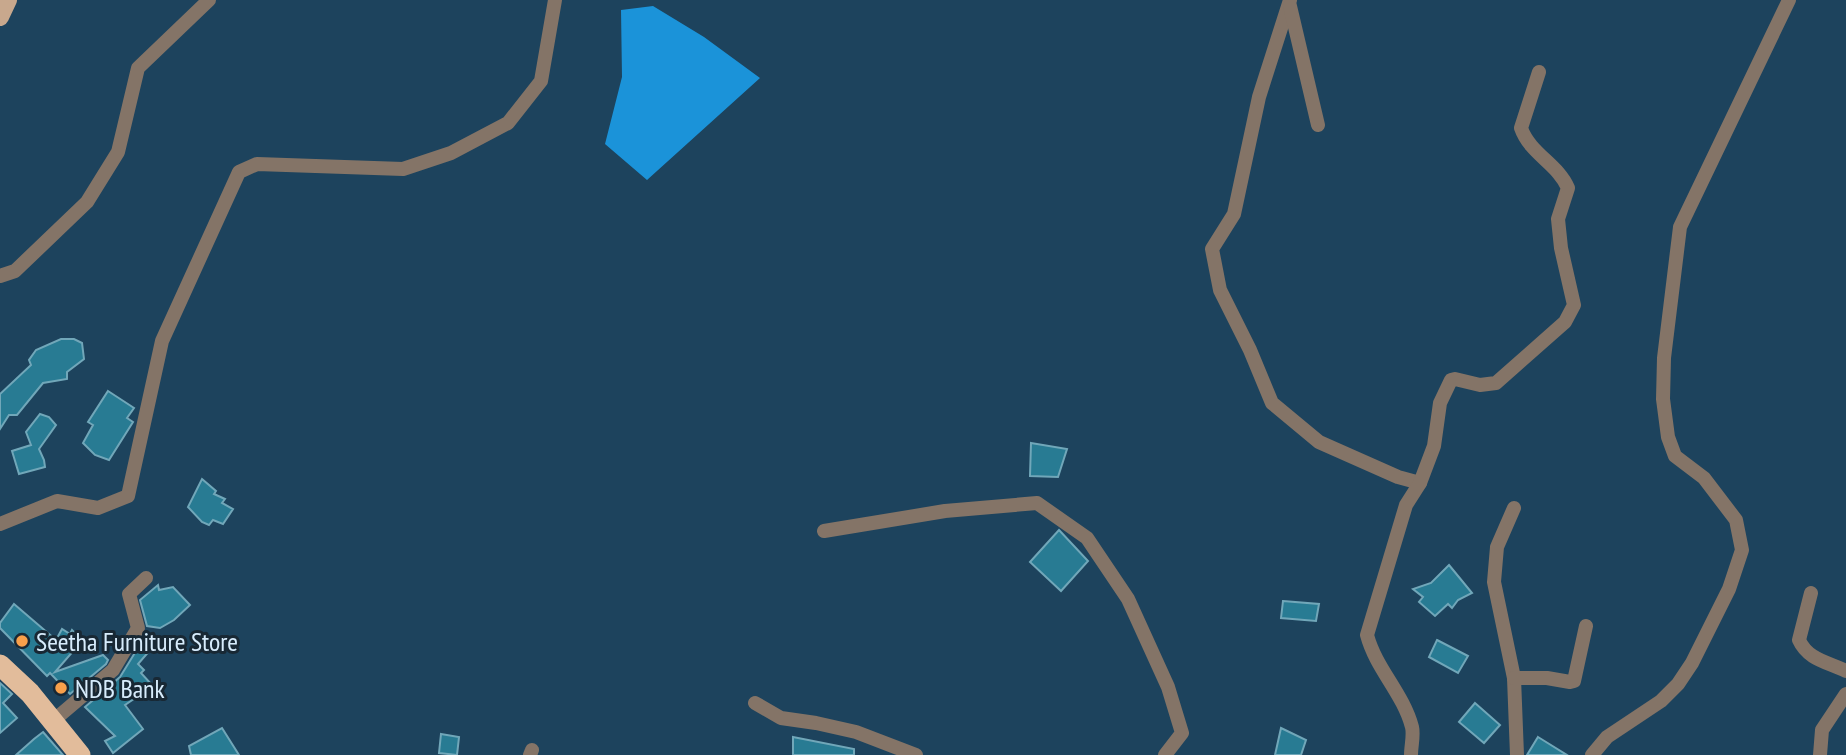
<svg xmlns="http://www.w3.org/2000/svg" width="1846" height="755" viewBox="0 0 1846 755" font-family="'PT Sans Narrow',sans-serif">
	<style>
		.water { fill: #1b93d9 }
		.building { fill: #287b93; stroke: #71a7b9; stroke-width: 2 }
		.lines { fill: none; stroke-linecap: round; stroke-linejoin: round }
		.street { stroke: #847467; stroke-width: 14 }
		.primary { stroke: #c8a88d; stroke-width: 18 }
		.highway { stroke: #e2bc9b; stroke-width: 21 }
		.poi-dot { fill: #f8a04b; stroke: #182834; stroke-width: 2.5 }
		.labels { text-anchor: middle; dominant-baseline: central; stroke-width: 6; stroke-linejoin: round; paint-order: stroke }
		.poi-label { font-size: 26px; fill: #d7ecfc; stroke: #182834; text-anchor: start }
	</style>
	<rect width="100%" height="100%" fill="#1d435d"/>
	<polygon class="water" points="653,6 704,37 760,78 647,180 605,144 622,77 621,10"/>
	<g class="building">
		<polygon points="61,339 74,339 82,343 84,359 67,372 67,379 43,383 17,415 9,415 0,429 0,394 31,365 29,360 36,350"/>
		<polygon points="108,391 134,408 127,418 133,422 109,460 95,455 83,443 93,425 88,422"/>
		<polygon points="40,414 49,417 56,425 39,449 44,460 45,467 19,474 12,451 31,445 26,432"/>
		<polygon points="1031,443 1067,449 1058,477 1030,476"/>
		<polygon points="202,479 216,491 214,494 225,499 222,503 233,509 223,524 213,520 209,525 202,522 188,507"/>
		<polygon points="1059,530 1088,561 1061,591 1030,562"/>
		<polygon points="1449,565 1472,593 1458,600 1452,608 1448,604 1435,616 1419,602 1423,597 1413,589 1431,583"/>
		<polygon points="158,585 159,590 173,587 190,605 174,620 160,628 147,626 140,600"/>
		<polygon points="1283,601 1319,604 1316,621 1281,618"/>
		<polygon points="14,604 56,640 62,629 70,634 72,630 82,641 55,672 103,655 108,660 106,664 70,694 50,673 47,676 0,628 0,623"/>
		<polygon points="152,635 158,641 138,664 144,670 141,673 153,686 125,705 143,729 113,753 105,741 115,736 85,707 120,677 136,651"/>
		<polygon points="1437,640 1468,656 1458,673 1429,657"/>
		<polygon points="0,683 12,694 3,703 17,718 0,733"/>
		<polygon points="1475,703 1500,725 1484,743 1459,722"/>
		<polygon points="222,728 239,755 191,755 189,746"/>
		<polygon points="1281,728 1306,740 1301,755 1275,755"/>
		<polygon points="43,732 63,755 16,755 34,739"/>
		<polygon points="441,734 459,737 457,755 439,753"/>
		<polygon points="793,737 854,749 854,755 793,755"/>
		<polygon points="1538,737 1567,755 1527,755"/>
	</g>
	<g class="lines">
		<g class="street">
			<polyline points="1290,0 1259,97 1234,214 1212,249 1220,290 1250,350 1272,403 1319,442 1398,477 1420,483"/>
			<polyline points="1290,6 1318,125"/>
			<polyline points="0,276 15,271 87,202 118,152 138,68 209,0"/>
			<polyline points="1514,508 1497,547 1494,582 1514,678 1517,755"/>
			<polyline points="0,524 57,501 98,508 128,496 162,341 239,172 257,164 403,169 451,153 508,123 541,81 555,0"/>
			<polyline points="824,531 945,511 1037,503 1087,538 1128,599 1168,687 1182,733 1165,755"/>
			<path d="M1811 593 1799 640C1808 660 1828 662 1846 671"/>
			<polyline points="1514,678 1547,678 1570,682 1574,681 1586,626"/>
			<polyline points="755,703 781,718 816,723 856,732 916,755"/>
			<polyline points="53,721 113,670 138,628 129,594 146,578"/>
			<polyline points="530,755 532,750"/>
			<path d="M1411 755C1411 746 1414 735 1412 727 1403 693 1376 669 1367 635L1406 505 1420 483 1434 446 1440 403 1451 380 1455 379 1480 385 1496 383 1565 322 1574 305 1561 248 1558 219 1568 188C1558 164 1530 154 1521 128L1539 72"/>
			<polyline points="1592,755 1607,737 1661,701 1678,684 1692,663 1729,589 1742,550 1736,520 1704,478 1675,456 1668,437 1663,399 1664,358 1680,227 1789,0"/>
			<polyline points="1820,755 1822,730 1846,694"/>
		</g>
		<polyline class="primary" points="0,17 8,0"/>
		<polyline class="highway" points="0,665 30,693 80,755"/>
	</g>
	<g class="poi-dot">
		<circle cx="22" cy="641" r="7"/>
		<circle cx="61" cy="688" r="7"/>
	</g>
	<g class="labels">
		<g class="poi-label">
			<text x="36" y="641">Seetha Furniture Store</text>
			<text x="75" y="688">NDB Bank</text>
		</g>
	</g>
</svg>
